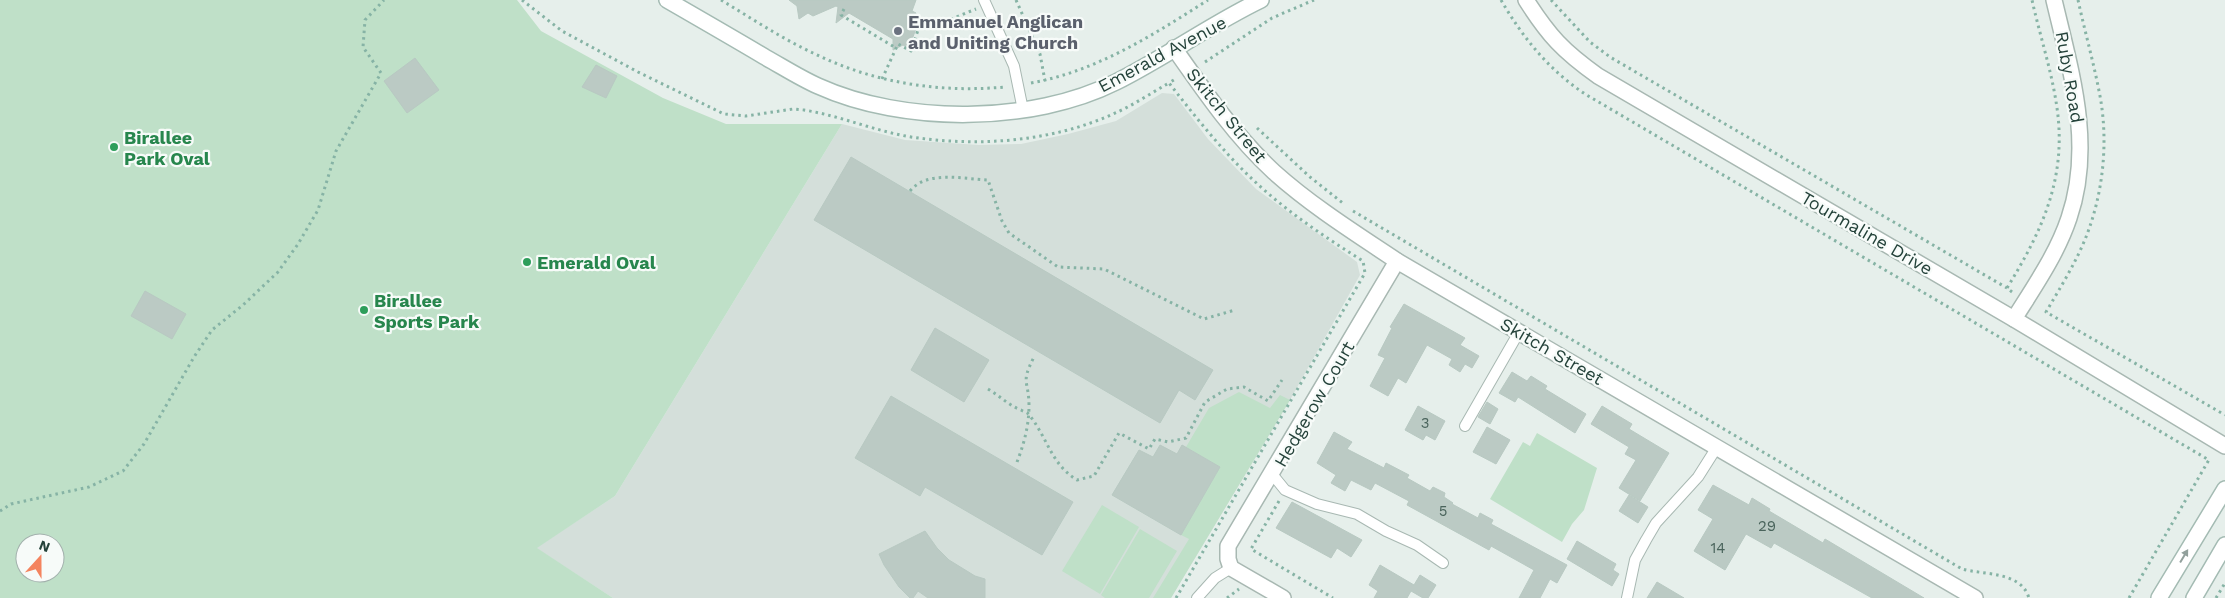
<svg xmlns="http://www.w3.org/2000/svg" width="2225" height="598" viewBox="0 0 2225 598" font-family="'Work Sans',sans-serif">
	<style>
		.built { fill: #d4dfda }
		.green { fill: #bfe0c8; fill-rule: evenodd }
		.building { fill: #bbcac4; stroke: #b8c9c2 }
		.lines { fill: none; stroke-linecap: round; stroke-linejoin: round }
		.lane-casing { stroke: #a8b8b2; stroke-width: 12 }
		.street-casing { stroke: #a8b8b2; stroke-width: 18 }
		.secondary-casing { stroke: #a4bbb3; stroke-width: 18 }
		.path { stroke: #86b3a5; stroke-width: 3; stroke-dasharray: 2.5 4; stroke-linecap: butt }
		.lane { stroke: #fff; stroke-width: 10 }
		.street { stroke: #fff; stroke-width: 15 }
		.secondary { stroke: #fff; stroke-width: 15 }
		.oneway { fill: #92a09c }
		.worship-dot { fill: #6b7280; stroke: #f7fbf9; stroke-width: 2 }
		.leisure-dot { fill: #2e9e5b; stroke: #f7fbf9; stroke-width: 2 }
		.labels { text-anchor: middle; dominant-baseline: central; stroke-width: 4.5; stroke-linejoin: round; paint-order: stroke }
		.number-label { font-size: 15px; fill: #4a645c }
		.worship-label { font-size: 18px; font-weight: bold; fill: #5b616d; stroke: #f7fbf9; text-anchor: start }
		.street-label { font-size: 18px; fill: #24423a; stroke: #f7fbf9 }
		.leisure-label { font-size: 18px; font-weight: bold; fill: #27864d; stroke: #f7fbf9; text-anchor: start }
	</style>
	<rect width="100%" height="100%" fill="#e6efeb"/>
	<polygon class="built" points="1162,93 1174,94 1208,139 1256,189 1357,262 1360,275 1290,400 1171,598 613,598 536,548 615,496 842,124 905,140 979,145 1021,144 1068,134 1116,121"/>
	<g class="green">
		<path d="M0 0H517L541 31 663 98 726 124H842L615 496 537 548 613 598H0ZM25 543H55V573H25Z"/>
		<polygon points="1239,392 1270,408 1280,395 1290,400 1171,598 1153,598 1189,539 1181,535 1220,467 1186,447 1209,408"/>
		<polygon points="1537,433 1597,468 1584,510 1572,524 1562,542 1490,499 1523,442 1530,446"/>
		<polygon points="1102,505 1139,527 1100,594 1062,571"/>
		<polygon points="1140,529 1177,551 1149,598 1105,598 1101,595"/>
	</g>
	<g class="building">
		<polygon points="789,0 916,0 912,11 916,13 913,20 918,23 909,48 903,45 893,50 893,39 849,13 836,23 838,7 836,6 813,16 808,13 799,19 797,6"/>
		<polygon points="415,58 439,90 407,113 384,81"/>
		<polygon points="596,65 617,76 606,98 582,87"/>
		<polygon points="851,157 1213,370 1195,400 1179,390 1160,423 814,220"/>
		<polygon points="145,291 186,314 172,339 131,316"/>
		<polygon points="1404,304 1465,338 1460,345 1479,356 1472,368 1465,364 1460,372 1449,365 1452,359 1427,345 1406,383 1398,378 1388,396 1370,386 1385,358 1378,355 1392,328 1390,327"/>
		<polygon points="935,328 989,360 964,402 911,370"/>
		<polygon points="1512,372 1527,381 1531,376 1547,386 1545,389 1586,414 1575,433 1518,397 1515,402 1499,393"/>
		<polygon points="891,396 1073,502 1042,555 925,487 920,496 855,458"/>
		<polygon points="1487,402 1498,409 1490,424 1478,417"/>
		<polygon points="1418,406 1445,421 1435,440 1426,435 1423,440 1405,430"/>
		<polygon points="1602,406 1632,424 1629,429 1669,453 1640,501 1619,488 1636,460 1625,454 1629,447 1591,424"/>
		<polygon points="1487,427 1510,440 1496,464 1473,452"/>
		<polygon points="1334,432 1352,442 1347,449 1384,468 1386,463 1409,475 1407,478 1430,491 1433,487 1445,493 1444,497 1453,503 1452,504 1478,518 1480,513 1493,520 1491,524 1567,565 1557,583 1550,579 1540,598 1519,598 1534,570 1491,546 1489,550 1407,505 1409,501 1375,483 1371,490 1351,480 1345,491 1331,483 1336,475 1317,463"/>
		<polygon points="1160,445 1177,454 1182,445 1220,467 1181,535 1112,495 1139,450 1153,457"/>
		<polygon points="1713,485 1749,505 1752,498 1770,509 1769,511 1823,543 1825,539 1924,598 1872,598 1774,543 1771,548 1746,534 1725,570 1694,551 1713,519 1698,510"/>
		<polygon points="1629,495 1648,507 1638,523 1619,511"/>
		<polygon points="1292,502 1362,540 1351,557 1337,548 1331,558 1276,528"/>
		<polygon points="925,531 937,548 949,560 975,576 985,579 985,598 928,598 918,591 913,598 910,598 899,587 884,565 879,554"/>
		<polygon points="1577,541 1616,564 1613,570 1619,574 1612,586 1567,559"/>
		<polygon points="1380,565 1414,585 1420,575 1436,585 1428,598 1423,598 1411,591 1407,598 1374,598 1378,591 1369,585"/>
		<polygon points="1657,582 1684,598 1647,598"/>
	</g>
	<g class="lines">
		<defs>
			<g id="lane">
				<polyline points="984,0 1014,66 1023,110"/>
				<polyline points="1465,426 1519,332"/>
				<polyline points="1272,474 1285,490 1317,504 1357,514 1386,531 1417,545 1443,563"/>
				<polyline points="1197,598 1215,578 1231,568"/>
				<polyline points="1627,598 1635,560 1646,540 1656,523 1698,477 1717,447"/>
			</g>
			<g id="street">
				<path d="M1526 0C1549 36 1563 51 1598 76L2014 319 2225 446"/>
				<path d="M1174 48C1204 91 1235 136 1274 172 1312 206 1355 233 1397 261L1975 598"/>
				<path d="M2014 319C2034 287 2057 254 2069 218 2094 145 2071 72 2054 0"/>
				<polyline points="1283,598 1231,568 1228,559 1228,546 1397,261"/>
			</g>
			<g id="secondary">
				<path d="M667 0C700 19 733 38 765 57 783 67 800 78 818 86 904 125 1032 124 1116 82 1166 57 1211 24 1261 0"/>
				<polyline points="2159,598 2225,489"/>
				<polyline points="2194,598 2225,545"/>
			</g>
		</defs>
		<use href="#lane" class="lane-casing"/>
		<use href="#street" class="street-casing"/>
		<use href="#secondary" class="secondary-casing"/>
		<g class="path">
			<path d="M522 0 562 31 638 72 724 114 746 116 793 109 804 110C841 116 875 131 911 137 978 147 1051 142 1113 114 1132 106 1151 93 1169 83"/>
			<path d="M721 0C751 18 781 38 813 53 874 83 939 93 1005 87"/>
			<polyline points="1016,0 1040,54 1045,81"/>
			<path d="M1501 0C1523 38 1549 70 1585 94L2209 460"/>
			<polyline points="1551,0 1590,42 1610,57 2007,288"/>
			<path d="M2078 0C2085 32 2094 64 2100 96 2110 150 2101 211 2076 259 2067 277 2056 295 2046 312L2225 415"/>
			<polyline points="844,9 841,15 896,48"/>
			<polyline points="915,17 934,26 976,9"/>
			<polyline points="1205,62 1272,18 1314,0"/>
			<polyline points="882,79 898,44 911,51 921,21"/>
			<path d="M1031 83C1097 71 1153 35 1208 0"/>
			<polyline points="1257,128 1310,177 1344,204"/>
			<path d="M910 191C927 170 963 179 988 180L1002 221 1009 233 1058 267 1104 269 1204 319 1235 310"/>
			<path d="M1353 211 1962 569C1983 575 2021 571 2029 598"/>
			<path d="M2012 292 2007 288C2042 231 2067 178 2057 108 2052 72 2040 36 2032 0"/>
			<path d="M988 389C1000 396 1008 405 1021 410 1024 412 1028 412 1030 416 1048 439 1051 464 1077 480L1094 476 1119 433 1149 449 1155 439 1168 442 1186 438 1205 402 1227 389 1244 387 1268 401 1282 380"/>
			<path d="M1017 462C1024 444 1029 425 1029 406 1029 380 1020 384 1034 357"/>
			<polyline points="1279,501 1251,549 1333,598"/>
			<polyline points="0,511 11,504 89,487 123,471 144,444 194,357 212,330 243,305 278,272 298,244 318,210 336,151 381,73 363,47 365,20 384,0"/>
			<path d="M1176 598 1365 273 1363 261C1323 236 1283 209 1249 176 1220 148 1194 115 1169 83L1177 78"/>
			<polyline points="1227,598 1239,589"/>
			<polyline points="2129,598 2210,458"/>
			<polyline points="2216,598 2225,583"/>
		</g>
		<use href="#lane" class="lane"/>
		<use href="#street" class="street"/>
		<use href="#secondary" class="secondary"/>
	</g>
	<defs><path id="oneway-solid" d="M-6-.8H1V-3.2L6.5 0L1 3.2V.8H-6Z" transform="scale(1.25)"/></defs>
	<use class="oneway" href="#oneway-solid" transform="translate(2184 556) rotate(-59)"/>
	<circle class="worship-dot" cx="898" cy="31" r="5"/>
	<g class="leisure-dot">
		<circle cx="114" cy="147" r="5"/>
		<circle cx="527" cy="262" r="5"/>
		<circle cx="364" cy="310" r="5"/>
	</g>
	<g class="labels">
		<g class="number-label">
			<text x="1425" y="423">3</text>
			<text x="1443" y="511">5</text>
			<text x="1767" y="526">29</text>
			<text x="1718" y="548">14</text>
		</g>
		<g class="worship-label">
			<text x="908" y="21">Emmanuel Anglican<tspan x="908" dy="21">and Uniting Church</tspan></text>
		</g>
		<g class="street-label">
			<text transform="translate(1162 54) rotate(-28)">Emerald Avenue</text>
			<text transform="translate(2070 77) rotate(80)">Ruby Road</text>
			<text transform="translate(1227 115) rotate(51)">Skitch Street</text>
			<text transform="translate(1867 233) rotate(30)">Tourmaline Drive</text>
			<text transform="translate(1552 351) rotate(30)">Skitch Street</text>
			<text transform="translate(1314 404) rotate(-60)">Hedgerow Court</text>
		</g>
		<g class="leisure-label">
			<text x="124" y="137">Birallee<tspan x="124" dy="21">Park Oval</tspan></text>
			<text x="537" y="262">Emerald Oval</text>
			<text x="374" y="300">Birallee<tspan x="374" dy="21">Sports Park</tspan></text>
		</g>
	</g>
	<g transform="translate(40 558) rotate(21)"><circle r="24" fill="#f7fbf9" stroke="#a3b1ad"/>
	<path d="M0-4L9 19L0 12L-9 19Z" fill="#f4845f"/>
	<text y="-8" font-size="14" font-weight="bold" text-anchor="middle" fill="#24423a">N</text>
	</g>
</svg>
